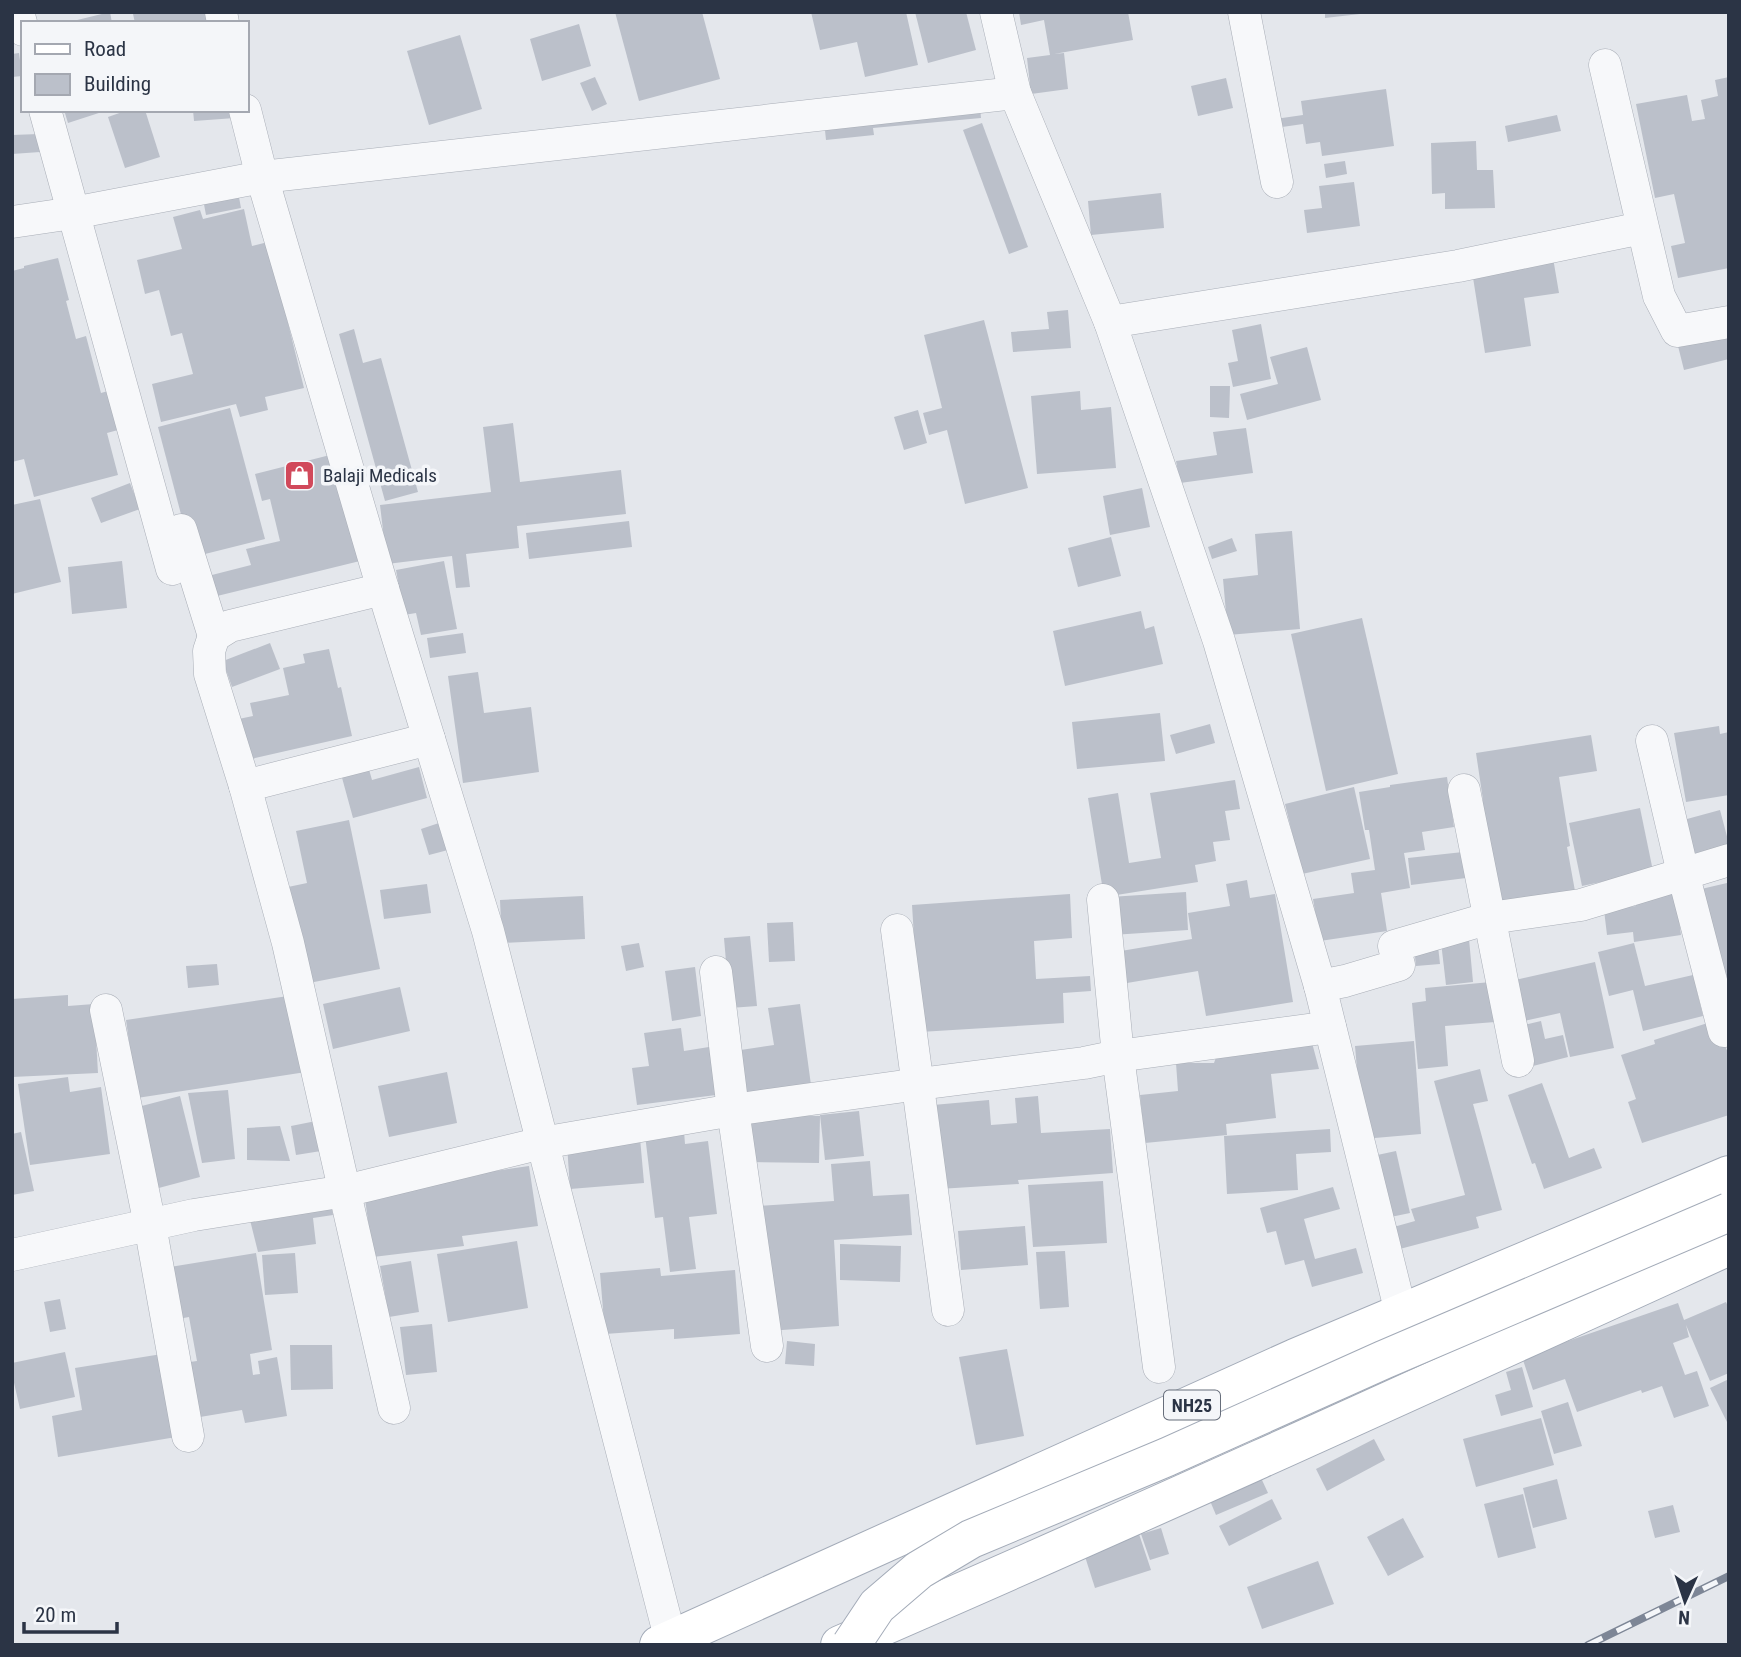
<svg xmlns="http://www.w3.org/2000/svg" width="1741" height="1657" viewBox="0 0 1741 1657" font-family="'Roboto Condensed',sans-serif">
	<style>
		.building { fill: #bbc0ca }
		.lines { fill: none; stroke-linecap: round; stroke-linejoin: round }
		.minor-casing { stroke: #a9aeb7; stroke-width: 33 }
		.primary-casing { stroke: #a3abb8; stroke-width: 40 }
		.minor { stroke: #f7f8fa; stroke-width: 32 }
		.primary { stroke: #fff; stroke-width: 38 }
		.rail-casing { stroke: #7d8696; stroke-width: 8 }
		.rail { stroke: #f4f6f9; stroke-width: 5; stroke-dasharray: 16; stroke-linecap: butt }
		.primary-bridge-casing { stroke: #a3abb8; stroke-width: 40; stroke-linecap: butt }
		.primary-bridge { stroke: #fff; stroke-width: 38 }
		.labels { text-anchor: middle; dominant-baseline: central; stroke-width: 7; stroke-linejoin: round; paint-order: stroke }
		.shield { fill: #f4f6f9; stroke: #676e7b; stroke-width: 2 }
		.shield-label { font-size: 18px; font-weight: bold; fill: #2b3445 }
		.poi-label { font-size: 19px; fill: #2b3445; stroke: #f4f6f9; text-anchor: start }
	</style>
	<rect width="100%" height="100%" fill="#e4e7ec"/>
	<g class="building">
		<polygon points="110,12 112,23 69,23 69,22"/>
		<polygon points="145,12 205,12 207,23 135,23 133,14"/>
		<polygon points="615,12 702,12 720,79 639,101"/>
		<polygon points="811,12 906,12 918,65 865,77 857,42 820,50"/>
		<polygon points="915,12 966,12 976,50 928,63"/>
		<polygon points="1019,12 1128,12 1133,40 1054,54 1064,53 1068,89 1031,94 1027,58 1050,55 1044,20 1021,25"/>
		<polygon points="1325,12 1360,12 1360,14 1325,18"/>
		<polygon points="579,24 591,66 542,81 530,39"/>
		<polygon points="460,35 482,109 429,125 407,51"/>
		<polygon points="19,53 22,76 12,77 12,54"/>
		<polygon points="595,77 607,104 592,111 580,83"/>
		<polygon points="1729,77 1729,268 1678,278 1671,246 1685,243 1674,194 1655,198 1636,104 1687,95 1692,121 1705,119 1701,100 1718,96 1715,80"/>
		<polygon points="1226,78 1233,108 1198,116 1191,86"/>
		<polygon points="1386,89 1394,146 1322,156 1320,142 1306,144 1303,124 1269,129 1268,120 1303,115 1301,101"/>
		<polygon points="980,107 981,118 873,128 874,135 826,140 824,121"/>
		<polygon points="64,110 105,110 105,111 68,123"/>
		<polygon points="128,110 145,110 160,157 125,168 108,117"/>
		<polygon points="193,110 234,110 235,118 194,121"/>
		<polygon points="1557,115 1561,131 1508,142 1505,126"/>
		<polygon points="982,123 1028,247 1009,254 963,130"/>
		<polygon points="39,134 40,152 12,154 12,135"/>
		<polygon points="1476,141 1477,170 1493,170 1495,208 1445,209 1445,193 1432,194 1431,143"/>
		<polygon points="1345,161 1347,174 1326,178 1324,164"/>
		<polygon points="1354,182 1360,226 1307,233 1304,210 1322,208 1319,186"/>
		<polygon points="238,192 241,208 206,215 203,199"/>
		<polygon points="1161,193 1164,228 1091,235 1088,201"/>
		<polygon points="244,209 252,246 268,242 304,388 265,397 268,410 240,417 236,404 161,422 152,384 193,374 182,333 171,336 159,290 145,294 137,260 182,249 173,217 200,210 203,219"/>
		<polygon points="1552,252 1559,293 1524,298 1531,346 1485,353 1471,265"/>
		<polygon points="58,258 69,300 66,301 76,339 86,336 101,393 108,391 118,430 107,433 118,475 34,497 24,459 12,462 12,271 24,268 24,266"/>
		<polygon points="1068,310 1071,348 1013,352 1011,332 1049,329 1047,312"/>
		<polygon points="984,320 1028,488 965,504 947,430 929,435 923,413 942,408 924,335"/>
		<polygon points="1261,324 1271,379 1233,387 1228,363 1238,361 1232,330"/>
		<polygon points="354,329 363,363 381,358 418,492 385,501 339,334"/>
		<polygon points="1729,334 1729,359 1684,370 1678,346"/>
		<polygon points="1307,347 1321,400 1247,420 1240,394 1278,384 1270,357"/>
		<polygon points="1210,386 1230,386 1229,418 1210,417"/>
		<polygon points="1080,391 1081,410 1111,407 1116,468 1037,474 1031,396"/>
		<polygon points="230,408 265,539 197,556 187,537 158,427"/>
		<polygon points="918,410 927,443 904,450 894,417"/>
		<polygon points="513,423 520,482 621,470 626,514 517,526 519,548 466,554 470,587 456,588 452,556 387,564 380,505 491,492 483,427"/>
		<polygon points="1246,428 1253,473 1180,483 1176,461 1217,455 1213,432"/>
		<polygon points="334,454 360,561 213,597 208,576 251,565 246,549 280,541 270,499 262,501 255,474"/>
		<polygon points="130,483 140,509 101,523 91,498"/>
		<polygon points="1142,488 1150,527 1110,535 1103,496"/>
		<polygon points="40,499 61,582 12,594 12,505"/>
		<polygon points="629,521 632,547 529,559 526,533"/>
		<polygon points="1292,531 1300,629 1228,635 1223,579 1258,575 1255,534"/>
		<polygon points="1111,537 1121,576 1078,587 1068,548"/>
		<polygon points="1232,538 1237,551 1212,559 1208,547"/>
		<polygon points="122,561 127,608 72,614 68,567"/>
		<polygon points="444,561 457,629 421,635 416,613 404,615 396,570"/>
		<polygon points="1141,611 1145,629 1154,626 1163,664 1065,686 1053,631"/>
		<polygon points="1362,618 1398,774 1326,791 1291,634"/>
		<polygon points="463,633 466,653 430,658 427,638"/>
		<polygon points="270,643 280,669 232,687 223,661"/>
		<polygon points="329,649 338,688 341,687 352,736 238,762 229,721 253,716 250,703 289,695 283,668 305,663 303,654"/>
		<polygon points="478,672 484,713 531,707 539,772 463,783 448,676"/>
		<polygon points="1160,713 1165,761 1077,769 1072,722"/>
		<polygon points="1210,724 1215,743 1176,754 1170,735"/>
		<polygon points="1719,726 1720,734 1729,732 1729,795 1686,802 1674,733"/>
		<polygon points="1591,735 1597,771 1559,777 1570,846 1567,847 1575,891 1496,904 1480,801 1483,800 1476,753"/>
		<polygon points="368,766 372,780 419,767 427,798 353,818 341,774"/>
		<polygon points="1447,777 1454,827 1422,832 1425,850 1404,853 1410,888 1381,893 1387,931 1320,941 1313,899 1354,893 1351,873 1375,870 1369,830 1365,830 1359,792 1390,787 1390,785"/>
		<polygon points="1235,780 1240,809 1225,811 1230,840 1213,842 1216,861 1195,865 1198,882 1104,897 1088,798 1118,793 1129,863 1161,858 1150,793"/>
		<polygon points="1354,787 1370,859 1302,874 1285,804"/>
		<polygon points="1640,808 1653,871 1582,886 1569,823"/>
		<polygon points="1720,810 1729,844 1686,856 1676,822"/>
		<polygon points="349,820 380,969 304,984 288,887 307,883 296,831"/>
		<polygon points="439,823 448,850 429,855 421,829"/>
		<polygon points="1463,852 1466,878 1411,885 1408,858"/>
		<polygon points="1247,880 1250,898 1275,894 1293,1002 1206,1016 1198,971 1127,983 1121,951 1192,939 1188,913 1230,906 1226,884"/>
		<polygon points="1727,883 1729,890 1729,975 1716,978 1697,890"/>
		<polygon points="427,884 431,913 384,919 380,890"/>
		<polygon points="1675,890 1681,935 1634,942 1633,932 1607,935 1604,910 1636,906 1635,896"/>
		<polygon points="1186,892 1188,930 1112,935 1110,897"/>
		<polygon points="1070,894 1072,938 1034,941 1036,979 1090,976 1091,991 1063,993 1064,1023 920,1032 912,905"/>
		<polygon points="583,896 585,939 502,943 500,900"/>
		<polygon points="793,922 795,961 769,962 767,923"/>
		<polygon points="750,936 757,1006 730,1008 724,938"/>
		<polygon points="1469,939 1473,982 1446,985 1441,942"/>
		<polygon points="639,943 644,967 626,971 621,946"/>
		<polygon points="1634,943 1645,986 1693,975 1703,1016 1643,1031 1633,990 1609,996 1598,952"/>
		<polygon points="1438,946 1440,964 1416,966 1414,948"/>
		<polygon points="1595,962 1614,1048 1570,1057 1560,1013 1520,1022 1511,981"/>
		<polygon points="217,964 219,985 188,988 186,966"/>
		<polygon points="695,967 701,1016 672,1021 665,971"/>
		<polygon points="1491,982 1495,1022 1445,1026 1448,1066 1418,1069 1412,1003 1426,1001 1425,988"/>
		<polygon points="400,987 410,1031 333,1049 323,1004"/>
		<polygon points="68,995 68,1006 94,1004 98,1073 12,1077 12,999"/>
		<polygon points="295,995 306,1072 137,1098 126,1020"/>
		<polygon points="800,1004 811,1085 740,1095 734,1051 774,1045 768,1008"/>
		<polygon points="1541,1021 1545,1039 1563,1035 1568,1057 1533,1066 1524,1025"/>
		<polygon points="1714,1021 1729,1055 1729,1115 1642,1143 1628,1102 1636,1099 1621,1055 1655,1044 1654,1040"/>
		<polygon points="681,1028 684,1051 709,1047 716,1095 637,1105 632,1068 649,1066 644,1033"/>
		<polygon points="1311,1039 1319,1069 1271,1074 1276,1118 1226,1124 1227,1135 1145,1143 1140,1095 1178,1091 1176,1063 1214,1063 1219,1049"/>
		<polygon points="1414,1041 1421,1134 1363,1139 1355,1046"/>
		<polygon points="1480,1069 1488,1101 1473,1104 1502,1210 1476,1217 1479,1228 1396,1250 1390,1228 1415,1221 1411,1209 1465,1195 1434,1081"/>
		<polygon points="447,1072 457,1123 389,1137 378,1086"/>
		<polygon points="68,1077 70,1092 101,1087 110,1154 30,1165 18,1084"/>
		<polygon points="1542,1083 1569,1158 1594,1148 1602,1168 1544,1189 1535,1163 1532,1164 1508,1095"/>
		<polygon points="228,1090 235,1159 202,1163 188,1093"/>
		<polygon points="180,1096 200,1177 155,1189 134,1108"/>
		<polygon points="1038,1096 1041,1133 1110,1129 1113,1173 1018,1180 1019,1184 939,1189 933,1105 989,1100 991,1125 1017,1123 1015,1098"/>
		<polygon points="859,1111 864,1156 825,1160 820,1115"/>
		<polygon points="746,1115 820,1116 819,1163 745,1162"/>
		<polygon points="316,1121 321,1151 296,1155 291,1126"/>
		<polygon points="280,1126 290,1161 247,1160 247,1128"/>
		<polygon points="1330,1129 1331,1152 1296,1154 1298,1190 1227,1194 1224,1136"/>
		<polygon points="684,1131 685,1144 708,1141 717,1214 689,1217 696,1269 670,1272 663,1217 655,1218 645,1135"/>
		<polygon points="21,1132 34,1191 12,1195 12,1134"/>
		<polygon points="640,1138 644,1183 570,1189 567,1144"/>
		<polygon points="1396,1151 1410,1213 1381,1219 1368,1157"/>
		<polygon points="870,1161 873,1196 909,1194 912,1235 834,1240 839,1326 768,1331 758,1206 834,1201 831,1164"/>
		<polygon points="529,1166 538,1226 462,1236 464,1246 373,1257 365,1199 441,1179"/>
		<polygon points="1103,1181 1107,1243 1033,1247 1028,1185"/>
		<polygon points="1333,1187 1340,1209 1304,1219 1315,1259 1356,1248 1363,1273 1312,1287 1304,1260 1285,1265 1276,1231 1267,1233 1260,1208"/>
		<polygon points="331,1204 333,1215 313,1218 316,1244 258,1252 249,1216"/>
		<polygon points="1025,1226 1028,1265 961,1270 958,1231"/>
		<polygon points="517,1241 528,1308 448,1322 437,1254"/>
		<polygon points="840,1244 901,1246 900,1282 840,1280"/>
		<polygon points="1065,1251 1069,1307 1040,1309 1036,1252"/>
		<polygon points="256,1253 272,1350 250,1354 253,1375 260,1374 258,1361 277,1357 287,1416 245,1423 242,1410 200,1417 190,1362 197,1361 189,1317 178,1319 170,1267"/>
		<polygon points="295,1253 298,1293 265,1295 262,1255"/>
		<polygon points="411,1261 419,1312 389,1317 380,1266"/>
		<polygon points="660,1268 661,1276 735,1270 740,1334 674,1339 674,1329 605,1334 600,1273"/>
		<polygon points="60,1299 66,1329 50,1332 44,1302"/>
		<polygon points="1726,1302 1729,1309 1729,1373 1710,1381 1686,1325 1689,1337 1673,1343 1685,1375 1697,1371 1709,1406 1674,1418 1662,1386 1642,1393 1641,1390 1577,1412 1565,1379 1533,1390 1522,1357 1678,1303 1684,1320"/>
		<polygon points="432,1324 437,1372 406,1375 400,1327"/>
		<polygon points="787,1341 815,1344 814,1366 785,1364"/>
		<polygon points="290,1345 332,1345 333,1389 291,1390"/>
		<polygon points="1007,1349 1024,1436 976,1445 959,1357"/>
		<polygon points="65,1352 75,1397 20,1409 12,1374 12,1363"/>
		<polygon points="168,1353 182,1436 58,1457 52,1416 82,1410 75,1368"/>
		<polygon points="1522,1367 1533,1407 1501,1416 1495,1395 1511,1390 1506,1372"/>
		<polygon points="1729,1379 1729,1426 1710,1388"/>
		<polygon points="1568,1402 1582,1446 1554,1454 1541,1411"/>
		<polygon points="1541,1418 1554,1465 1476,1487 1463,1439"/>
		<polygon points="1374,1439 1385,1460 1327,1491 1316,1469"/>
		<polygon points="1256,1467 1268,1493 1216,1515 1205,1489"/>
		<polygon points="1557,1479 1567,1519 1533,1528 1523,1488"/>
		<polygon points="1523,1494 1536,1548 1498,1558 1484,1504"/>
		<polygon points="1272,1499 1282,1519 1229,1546 1219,1526"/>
		<polygon points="1673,1505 1680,1532 1655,1538 1648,1511"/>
		<polygon points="1403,1518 1424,1557 1388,1576 1367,1537"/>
		<polygon points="1137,1528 1151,1570 1095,1588 1082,1547"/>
		<polygon points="1161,1528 1169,1554 1150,1560 1141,1534"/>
		<polygon points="1318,1561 1334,1604 1262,1629 1247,1587"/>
	</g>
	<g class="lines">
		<defs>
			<g id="minor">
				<polyline points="18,12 23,30"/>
				<polyline points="221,12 223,23"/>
				<polyline points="996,12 1015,93 1110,322 1219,641 1320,986 1401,1313"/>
				<polyline points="1244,12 1277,182"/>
				<polyline points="1605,65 1659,296 1677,331 1729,322"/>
				<polyline points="45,110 172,569"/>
				<polyline points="245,110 262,177 1015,93"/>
				<polyline points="12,222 73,213 262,177 383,589 488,931 672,1645"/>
				<polyline points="1110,322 1458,266 1642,228"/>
				<polyline points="181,530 214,636"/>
				<polyline points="383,589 230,626 214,636 209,651 210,674 245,786 288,943 394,1408"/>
				<polyline points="1652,741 1683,873 1724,1031"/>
				<polyline points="245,786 429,739"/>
				<polyline points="1464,790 1518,1061"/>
				<polyline points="1103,900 1118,1056 1159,1367"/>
				<polyline points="897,930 948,1310"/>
				<polyline points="716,972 733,1110 767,1346"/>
				<polyline points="1320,986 1345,981 1399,965 1394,946 1490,918 1581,905 1729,860"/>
				<polyline points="106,1010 150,1225 188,1436"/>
				<polyline points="12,1255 194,1215 345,1191 542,1143 733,1110 919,1084 1084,1063 1118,1056 1330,1027"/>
			</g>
			<g id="primary">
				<polyline points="659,1645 1295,1358 1729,1175"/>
				<path d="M840 1645C1138 1516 1433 1381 1729 1246"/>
			</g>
		</defs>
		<use href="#minor" class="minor-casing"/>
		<use href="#primary" class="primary-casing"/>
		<use href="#minor" class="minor"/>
		<use href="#primary" class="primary"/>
		<defs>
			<polyline id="rail" points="1588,1645 1729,1576"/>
		</defs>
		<use href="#rail" class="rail-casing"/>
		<use href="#rail" class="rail"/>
		<defs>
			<polyline id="primary-bridge" points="851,1645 877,1606 919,1570 971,1539 1167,1457 1383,1360 1729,1212"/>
		</defs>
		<use href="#primary-bridge" class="primary-bridge-casing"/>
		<use href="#primary-bridge" class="primary-bridge"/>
	</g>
	<defs>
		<symbol id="shop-square" viewBox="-11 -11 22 22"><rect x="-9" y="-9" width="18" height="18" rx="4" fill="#d1495b" stroke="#f4f6f9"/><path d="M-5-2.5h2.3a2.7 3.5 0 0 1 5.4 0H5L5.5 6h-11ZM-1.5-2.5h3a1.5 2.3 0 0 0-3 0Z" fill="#fff"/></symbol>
	</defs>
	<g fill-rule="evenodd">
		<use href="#shop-square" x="282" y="458" width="35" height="35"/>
	</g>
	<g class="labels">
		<rect class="shield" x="1164" y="1390.5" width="56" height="29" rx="5"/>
		<g class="shield-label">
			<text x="1192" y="1405">NH25</text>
		</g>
		<g class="poi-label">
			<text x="323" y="475">Balaji Medicals</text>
		</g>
	</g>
	<rect width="1741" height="1657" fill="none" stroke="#2b3445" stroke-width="28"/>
	<rect x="21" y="21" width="228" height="91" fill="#f4f6f9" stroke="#a4a8b1" stroke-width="2"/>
	<rect x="35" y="44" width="35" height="10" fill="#ffffff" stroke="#a4a8b1" stroke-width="2"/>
	<text x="84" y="56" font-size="21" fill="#2b3445">Road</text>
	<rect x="35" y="74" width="35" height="21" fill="#bbc0ca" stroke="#a4a8b1" stroke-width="2"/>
	<text x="84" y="91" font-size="21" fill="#2b3445">Building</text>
	<g transform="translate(1685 1601) rotate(183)" stroke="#f4f6f9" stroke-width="5" paint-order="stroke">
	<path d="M0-5L12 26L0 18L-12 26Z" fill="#2b3445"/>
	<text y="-10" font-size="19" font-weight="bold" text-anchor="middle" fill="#2b3445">N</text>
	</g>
	<path d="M24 1622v10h93v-10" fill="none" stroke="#2b3445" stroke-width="3.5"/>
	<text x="35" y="1622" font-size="21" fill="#2b3445" stroke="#f4f6f9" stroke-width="5" paint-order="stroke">20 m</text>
</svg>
